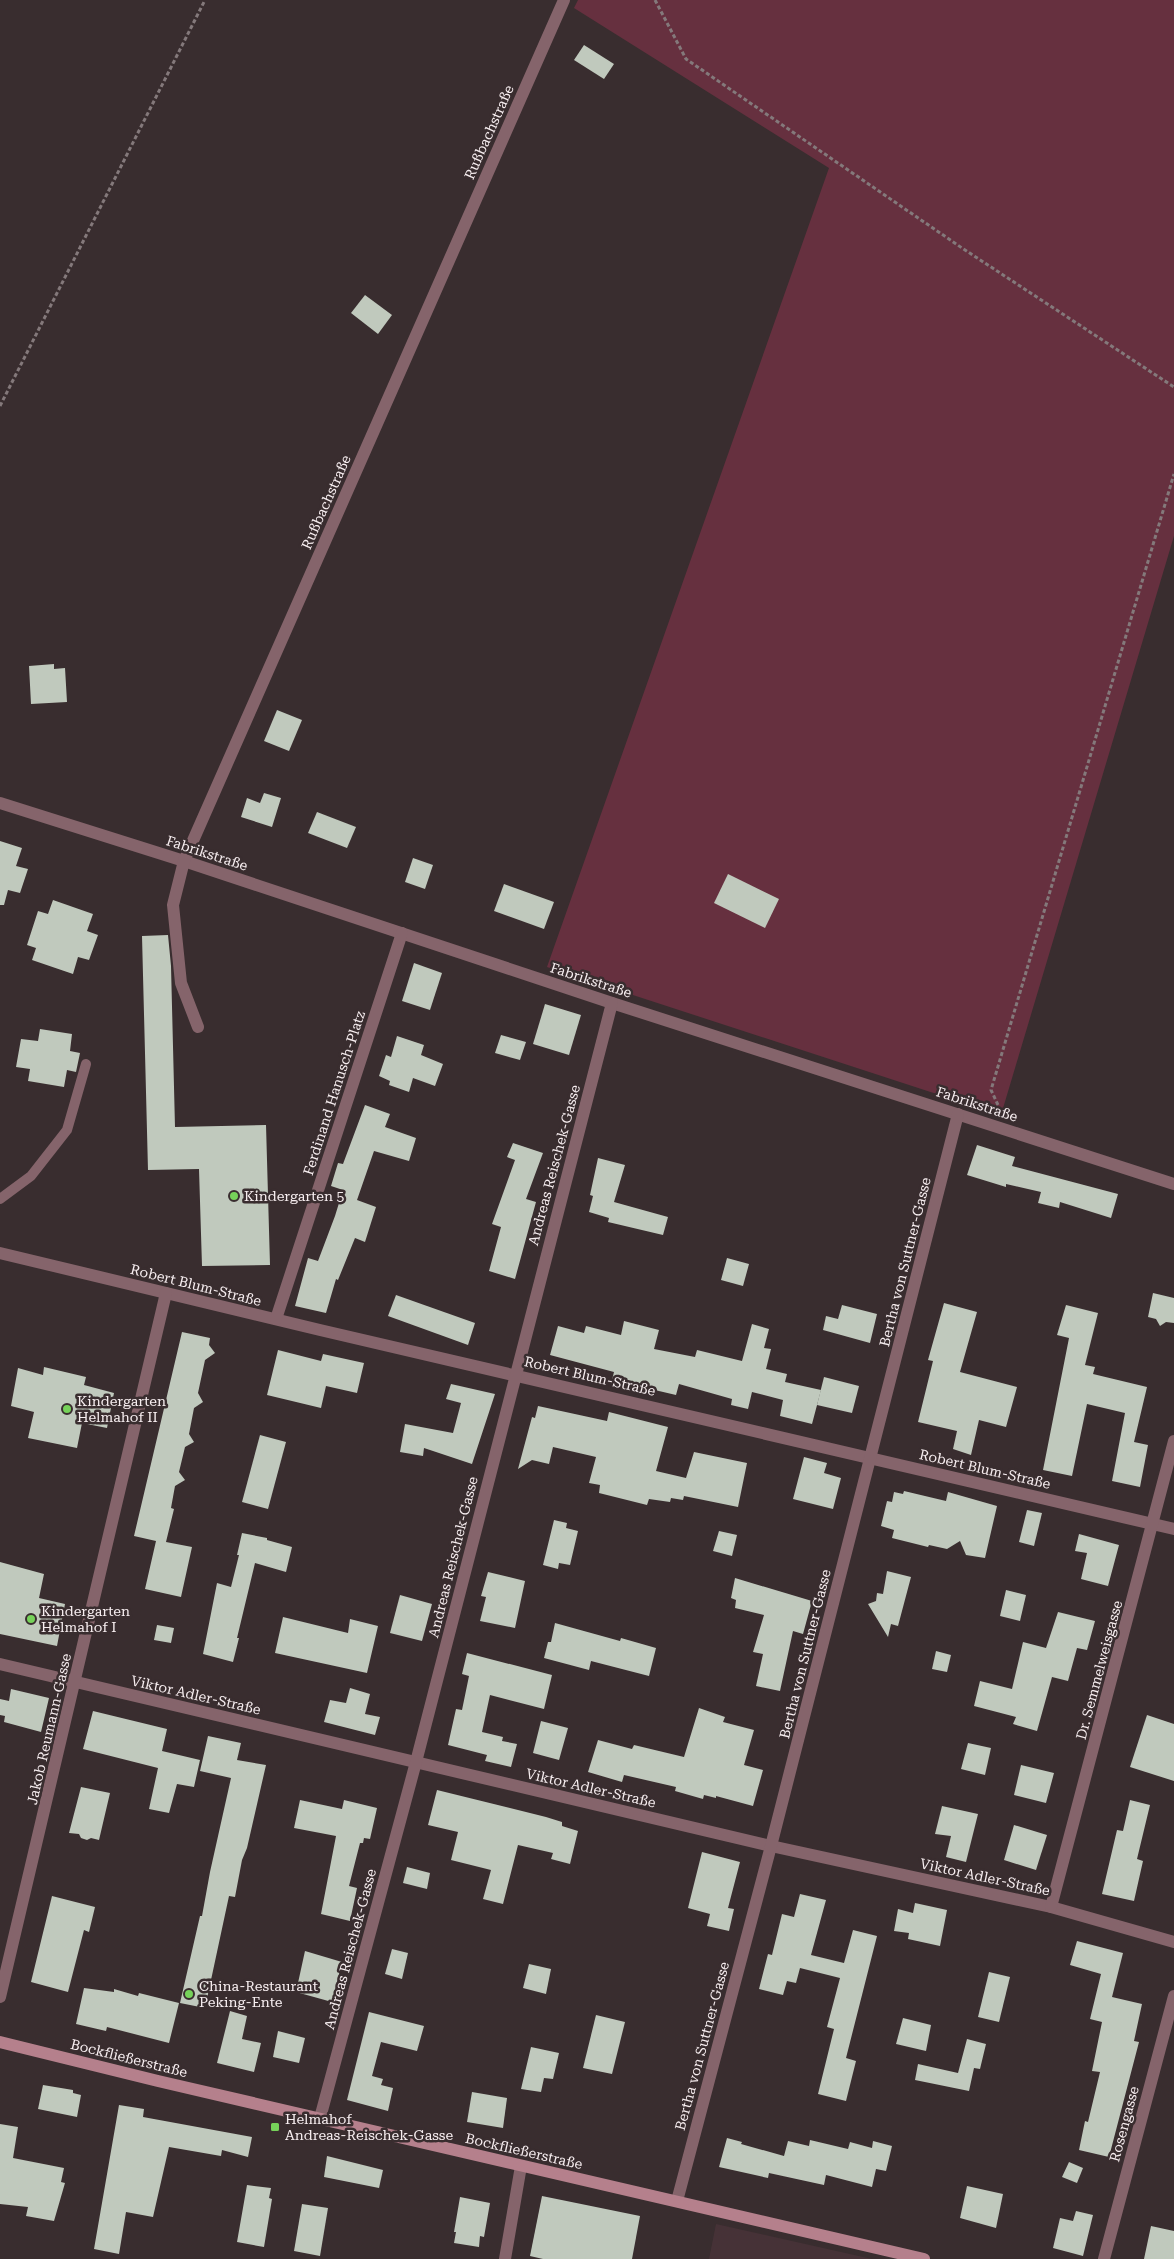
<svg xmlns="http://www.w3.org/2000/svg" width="1174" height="2259" viewBox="0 0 1174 2259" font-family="'Roboto Serif',serif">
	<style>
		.built { fill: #463237 }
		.green { fill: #66303f }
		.building { fill: #c0c9bd }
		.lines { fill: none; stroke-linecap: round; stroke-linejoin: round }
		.path { stroke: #84797b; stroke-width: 3; stroke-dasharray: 4 2.5; stroke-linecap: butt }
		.service { stroke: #85646b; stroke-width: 10 }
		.minor { stroke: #85646b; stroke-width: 12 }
		.secondary { stroke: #b5808c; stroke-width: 12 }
		.poi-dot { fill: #76d25a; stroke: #392d2f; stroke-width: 2 }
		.labels { text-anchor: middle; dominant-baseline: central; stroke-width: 5; stroke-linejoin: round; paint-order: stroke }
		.street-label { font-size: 14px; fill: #f7eef0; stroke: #392d2f }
		.poi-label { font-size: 14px; fill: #f7eef0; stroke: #392d2f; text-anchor: start }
	</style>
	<rect width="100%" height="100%" fill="#392d2f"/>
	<polygon class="built" points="716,2224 872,2259 709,2259"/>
	<polygon class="green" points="578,0 1174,0 1174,536 1001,1115 547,967 829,168 574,8"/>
	<g class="building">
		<polygon points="584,45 614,64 604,79 574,60"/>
		<polygon points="365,295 392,315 378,334 351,313"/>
		<polygon points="54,664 54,669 65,668 67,702 31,704 29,666"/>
		<polygon points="277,710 302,720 289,751 264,741"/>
		<polygon points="264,793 281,798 272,827 241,817 247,798 260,803"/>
		<polygon points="317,812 356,827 347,848 308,833"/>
		<polygon points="0,841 22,848 16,866 28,869 20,893 8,890 4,905 0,905"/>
		<polygon points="413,858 433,865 425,889 405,882"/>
		<polygon points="728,874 779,899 765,928 714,903"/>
		<polygon points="504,884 554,902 544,929 494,911"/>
		<polygon points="53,900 93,914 87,931 98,935 89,960 78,957 73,974 32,960 36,948 27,945 38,911 48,914"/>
		<polygon points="168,935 171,966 175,1127 266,1125 270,1265 202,1266 199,1169 148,1170 142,936"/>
		<polygon points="414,963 442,973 430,1010 402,1001"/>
		<polygon points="545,1004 581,1015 569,1055 533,1044"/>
		<polygon points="40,1029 72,1034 70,1051 80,1053 76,1072 67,1070 64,1087 28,1081 30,1069 16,1067 21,1039 38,1041"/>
		<polygon points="501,1035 526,1042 520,1060 495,1053"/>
		<polygon points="397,1036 424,1045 421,1055 443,1064 435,1086 413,1078 409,1092 389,1085 390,1081 379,1076 386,1055 391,1057"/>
		<polygon points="365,1105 390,1114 385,1127 416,1138 409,1161 374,1151 357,1200 376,1207 365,1242 355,1238 338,1280 336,1279 326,1313 295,1306 308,1258 318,1261 335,1216 343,1190 331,1186 338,1163 343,1164"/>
		<polygon points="513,1143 543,1153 526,1199 536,1202 515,1279 489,1271 501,1227 492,1224 515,1160 507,1157"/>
		<polygon points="977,1145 1015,1157 1012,1166 1118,1194 1111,1218 1060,1202 1059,1208 1038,1203 1041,1192 1006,1184 1006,1187 967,1175"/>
		<polygon points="598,1158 625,1165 614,1202 668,1217 663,1235 608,1222 609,1218 589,1212 593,1196 590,1195"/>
		<polygon points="727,1258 749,1264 743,1286 721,1280"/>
		<polygon points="1153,1293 1174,1298 1174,1323 1166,1322 1160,1326 1156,1319 1148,1317"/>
		<polygon points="396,1295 475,1323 468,1345 388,1316"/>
		<polygon points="944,1303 977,1312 960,1372 1017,1387 1006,1427 979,1420 971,1455 953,1449 957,1431 918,1422 933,1361 928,1360"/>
		<polygon points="842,1305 877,1314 870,1343 823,1330 826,1316 838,1319"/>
		<polygon points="1066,1305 1098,1313 1085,1365 1095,1367 1093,1374 1147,1387 1134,1442 1148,1445 1140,1487 1112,1481 1125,1413 1087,1404 1072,1476 1043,1470 1069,1338 1057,1335"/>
		<polygon points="624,1321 659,1330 654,1349 695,1357 697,1350 742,1361 752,1324 769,1329 764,1348 771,1349 766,1369 787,1374 785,1382 821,1390 812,1424 780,1416 783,1400 752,1392 748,1409 731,1405 732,1399 679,1384 676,1395 612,1380 614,1372 550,1355 558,1326 584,1333 586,1326 621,1335"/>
		<polygon points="182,1332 210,1338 209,1345 215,1353 205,1360 198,1393 203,1402 194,1408 189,1434 194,1442 185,1447 179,1472 185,1480 175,1486 171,1508 174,1509 166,1542 192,1547 181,1597 145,1589 156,1541 134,1536"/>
		<polygon points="278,1350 321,1361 323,1354 364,1363 357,1393 326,1386 321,1408 267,1395"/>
		<polygon points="44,1367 86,1377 84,1385 114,1393 107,1428 82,1423 77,1448 28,1438 34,1412 11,1406 18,1368 43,1375"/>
		<polygon points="824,1377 859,1386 852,1413 817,1405"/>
		<polygon points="451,1384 495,1394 472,1464 424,1448 423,1456 400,1452 405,1424 453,1433 461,1403 446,1399"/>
		<polygon points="538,1406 607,1421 609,1412 668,1427 656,1471 686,1478 694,1452 747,1463 738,1507 684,1496 683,1500 671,1498 670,1502 649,1499 647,1505 599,1493 600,1485 589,1483 596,1457 553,1447 549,1464 532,1460 518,1469 532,1417 535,1418"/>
		<polygon points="260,1435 286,1442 268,1509 242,1502"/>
		<polygon points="804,1457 827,1463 824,1473 841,1478 833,1509 793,1499"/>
		<polygon points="904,1491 946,1501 948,1492 997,1506 985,1558 966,1555 960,1541 947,1549 929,1545 928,1547 892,1538 894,1530 881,1526 887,1501 892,1502 894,1492 903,1494"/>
		<polygon points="1027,1510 1042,1513 1034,1546 1019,1542"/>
		<polygon points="554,1520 567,1523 566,1528 578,1531 570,1565 559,1563 558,1569 543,1565"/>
		<polygon points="719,1531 737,1535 732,1556 713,1551"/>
		<polygon points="242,1533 267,1538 267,1540 292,1547 286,1572 255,1563 237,1638 239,1638 233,1662 203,1654 217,1583 231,1587 239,1555 237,1555"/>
		<polygon points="1079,1534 1119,1545 1108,1586 1081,1579 1087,1553 1075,1551"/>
		<polygon points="0,1562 44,1574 39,1598 65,1604 57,1646 0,1634"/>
		<polygon points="887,1571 911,1577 898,1626 891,1624 888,1637 868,1604 876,1601 877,1593 883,1594"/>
		<polygon points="488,1572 525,1581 515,1628 480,1621 486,1597 481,1596"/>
		<polygon points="735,1578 812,1601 803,1634 793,1631 780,1691 756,1686 763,1654 753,1652 764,1615 735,1608 736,1600 731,1598"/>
		<polygon points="1006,1590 1026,1595 1020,1621 1000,1616"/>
		<polygon points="400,1595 432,1604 422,1641 390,1633"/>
		<polygon points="1058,1612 1095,1621 1087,1650 1077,1648 1068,1681 1052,1677 1037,1731 1013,1724 1016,1717 974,1706 980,1681 1012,1689 1023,1642 1046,1648"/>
		<polygon points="283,1617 348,1633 350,1619 378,1626 367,1673 275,1653"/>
		<polygon points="555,1623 620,1641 621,1638 656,1648 649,1676 591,1661 589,1670 544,1658 548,1642 551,1642"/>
		<polygon points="157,1625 174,1628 171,1643 154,1640"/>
		<polygon points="936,1651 951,1655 947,1672 932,1669"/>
		<polygon points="467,1653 552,1675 544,1709 490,1695 482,1732 503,1737 502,1741 517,1744 511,1767 485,1761 487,1755 448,1745 456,1709 462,1710 469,1676 462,1674"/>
		<polygon points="350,1688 370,1694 365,1714 380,1717 375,1735 324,1722 330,1700 346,1703"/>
		<polygon points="11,1689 49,1698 41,1732 4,1722 5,1716 0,1715 0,1699 9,1701"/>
		<polygon points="699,1708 725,1717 723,1722 754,1730 744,1765 763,1770 753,1806 716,1796 716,1798 704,1795 703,1799 675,1791 676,1787 624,1775 622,1782 588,1772 598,1740 632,1749 634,1745 684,1757"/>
		<polygon points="93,1711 167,1729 162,1751 200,1760 194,1787 177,1784 169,1813 149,1809 158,1768 83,1749"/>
		<polygon points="1147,1715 1174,1724 1174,1781 1130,1767"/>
		<polygon points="541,1721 568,1728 559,1760 533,1753"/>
		<polygon points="208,1736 241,1743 237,1760 266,1765 247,1848 242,1860 235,1897 229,1896 205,2008 180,2003 200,1916 202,1916 210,1872 231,1778 200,1771"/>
		<polygon points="968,1743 991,1748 985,1775 961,1769"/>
		<polygon points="1021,1765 1054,1773 1046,1803 1014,1795"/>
		<polygon points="81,1787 110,1793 99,1840 91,1838 87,1840 81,1838 79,1834 69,1833"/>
		<polygon points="437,1790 546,1817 562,1822 562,1826 578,1831 570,1864 551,1859 553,1853 518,1845 503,1904 483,1899 491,1870 451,1860 458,1832 428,1825"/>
		<polygon points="300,1800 342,1809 344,1800 377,1808 370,1839 364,1838 363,1843 360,1843 349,1886 357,1888 350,1921 321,1914 336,1836 294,1828"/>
		<polygon points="1130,1800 1150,1805 1137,1859 1143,1861 1134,1901 1102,1894 1117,1830 1123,1831"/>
		<polygon points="942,1806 978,1814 966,1862 946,1857 951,1836 935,1834"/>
		<polygon points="1014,1825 1047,1835 1036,1870 1004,1860"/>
		<polygon points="702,1852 740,1862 728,1908 734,1909 729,1931 707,1926 710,1914 688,1908"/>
		<polygon points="407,1867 430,1873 427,1889 403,1883"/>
		<polygon points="800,1894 826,1900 811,1955 844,1963 853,1930 877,1936 846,2058 856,2061 846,2101 818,2094 834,2029 827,2027 840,1978 800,1968 796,1983 787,1981 783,1995 759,1989 768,1954 772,1955 782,1914 794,1917"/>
		<polygon points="52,1896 95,1907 89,1932 84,1930 68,1992 31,1982"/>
		<polygon points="915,1903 947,1910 940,1946 908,1939 909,1933 894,1931 898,1909 913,1913"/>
		<polygon points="1077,1941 1123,1953 1112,1997 1142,2004 1134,2041 1139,2042 1109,2157 1079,2150 1085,2121 1088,2122 1100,2072 1092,2071 1102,2022 1090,2019 1101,1974 1070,1965"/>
		<polygon points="392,1949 408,1953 402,1979 385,1974"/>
		<polygon points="305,1951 342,1962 332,2002 296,1992"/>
		<polygon points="529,1964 551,1969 546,1994 523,1988"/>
		<polygon points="989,1972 1010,1977 999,2022 978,2017"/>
		<polygon points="84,1988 114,1992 114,1989 138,1996 139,1993 179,2003 169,2043 107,2027 106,2031 76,2024"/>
		<polygon points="230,2011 247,2016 242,2039 261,2043 254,2072 217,2063"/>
		<polygon points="369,2012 424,2026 417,2051 381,2042 372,2076 383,2079 381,2085 393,2088 388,2111 347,2100"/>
		<polygon points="596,2015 625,2022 612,2074 583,2068"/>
		<polygon points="903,2018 931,2025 926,2051 896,2044"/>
		<polygon points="278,2031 305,2038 299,2063 273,2057"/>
		<polygon points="967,2039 986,2044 980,2069 974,2068 969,2091 915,2080 918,2064 958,2073"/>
		<polygon points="531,2047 559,2053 553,2079 544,2078 541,2092 521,2089"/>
		<polygon points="43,2085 73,2090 73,2093 81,2095 77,2117 38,2109"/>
		<polygon points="472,2092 507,2098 503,2128 467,2122"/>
		<polygon points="119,2105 144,2109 143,2117 252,2137 248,2157 222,2150 221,2156 169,2147 153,2217 126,2212 119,2254 94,2249"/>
		<polygon points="0,2124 18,2127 13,2158 64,2168 61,2182 65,2183 54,2221 26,2216 28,2207 0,2204"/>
		<polygon points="727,2138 742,2142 741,2144 784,2156 788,2141 809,2146 810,2140 848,2149 850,2142 872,2148 873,2141 892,2146 886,2171 876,2169 872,2187 826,2175 824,2185 769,2173 768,2178 719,2167"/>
		<polygon points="327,2156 383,2170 379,2188 324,2177"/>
		<polygon points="1069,2162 1083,2168 1077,2183 1062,2177"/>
		<polygon points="247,2185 271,2188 269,2198 272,2199 264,2247 237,2242"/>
		<polygon points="967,2186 1003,2194 996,2228 960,2218"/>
		<polygon points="542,2196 640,2216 632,2259 543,2259 530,2256"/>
		<polygon points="460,2197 490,2203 484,2237 480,2236 479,2247 454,2243 456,2232 454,2232"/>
		<polygon points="302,2204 328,2208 320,2256 294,2251"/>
		<polygon points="1076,2211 1093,2215 1083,2256 1053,2248 1060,2218 1073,2221"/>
		<polygon points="1151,2226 1174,2231 1174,2259 1144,2259"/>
	</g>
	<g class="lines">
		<g class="path">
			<polyline points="655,0 686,59 962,248 1174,387"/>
			<polyline points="0,406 205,0"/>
			<polyline points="998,1105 991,1090 1174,474"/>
		</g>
		<polyline class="service" points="0,1199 31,1176 67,1130 86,1064"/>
		<g class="minor">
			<polyline points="0,803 184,861 612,1003 1174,1184"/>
			<polyline points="198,1027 181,983 173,905 184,861 564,0"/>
			<polyline points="0,1253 320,1330 1174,1529"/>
			<polyline points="276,1319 402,933"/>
			<polyline points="0,1664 771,1846 1051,1907 1174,1942"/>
			<polyline points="1051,1907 1174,1441"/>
			<polyline points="0,1997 166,1293"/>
			<polyline points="320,2118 416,1762 612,1003"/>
			<polyline points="677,2201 771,1846 958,1114"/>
			<polyline points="505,2259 521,2166"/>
			<polyline points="1104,2259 1174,1996"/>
		</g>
		<polyline class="secondary" points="0,2042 158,2081 924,2259"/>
	</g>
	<g class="poi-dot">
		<circle cx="234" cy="1196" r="5"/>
		<circle cx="67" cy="1409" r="5"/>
		<circle cx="31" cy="1619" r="5"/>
		<circle cx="189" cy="1994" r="5"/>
		<rect x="270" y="2122" width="10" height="10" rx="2.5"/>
	</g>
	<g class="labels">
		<g class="street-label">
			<text transform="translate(489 132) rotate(-66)">Rußbachstraße</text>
			<text transform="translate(326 502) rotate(-66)">Rußbachstraße</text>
			<text transform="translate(207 853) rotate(18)">Fabrikstraße</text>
			<text transform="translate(591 980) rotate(18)">Fabrikstraße</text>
			<text transform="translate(334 1093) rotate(-72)">Ferdinand Hanusch-Platz</text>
			<text transform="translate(977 1104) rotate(18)">Fabrikstraße</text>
			<text transform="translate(554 1165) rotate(-75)">Andreas Reischek-Gasse</text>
			<text transform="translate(905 1262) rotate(-76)">Bertha von Suttner-Gasse</text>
			<text transform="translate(196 1285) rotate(14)">Robert Blum-Straße</text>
			<text transform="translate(590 1376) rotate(13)">Robert Blum-Straße</text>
			<text transform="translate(985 1469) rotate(13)">Robert Blum-Straße</text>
			<text transform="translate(453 1557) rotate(-76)">Andreas Reischek-Gasse</text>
			<text transform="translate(805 1654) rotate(-76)">Bertha von Suttner-Gasse</text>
			<text transform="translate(1099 1670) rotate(-75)">Dr. Semmelweisgasse</text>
			<text transform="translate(196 1695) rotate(13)">Viktor Adler-Straße</text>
			<text transform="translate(49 1729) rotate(-77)">Jakob Reumann-Gasse</text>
			<text transform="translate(591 1788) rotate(13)">Viktor Adler-Straße</text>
			<text transform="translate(985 1877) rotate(12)">Viktor Adler-Straße</text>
			<text transform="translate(350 1949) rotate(-75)">Andreas Reischek-Gasse</text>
			<text transform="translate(702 2046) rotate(-75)">Bertha von Suttner-Gasse</text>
			<text transform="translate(129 2058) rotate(14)">Bockfließerstraße</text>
			<text transform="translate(1124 2124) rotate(-75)">Rosengasse</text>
			<text transform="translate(524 2151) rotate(13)">Bockfließerstraße</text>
		</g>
		<g class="poi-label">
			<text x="244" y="1196">Kindergarten 5</text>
			<text x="77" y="1401">Kindergarten<tspan x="77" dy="16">Helmahof II</tspan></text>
			<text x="41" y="1611">Kindergarten<tspan x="41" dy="16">Helmahof I</tspan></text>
			<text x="199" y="1986">China-Restaurant<tspan x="199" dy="16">Peking-Ente</tspan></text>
			<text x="285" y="2119">Helmahof<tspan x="285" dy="16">Andreas-Reischek-Gasse</tspan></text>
		</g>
	</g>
</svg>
